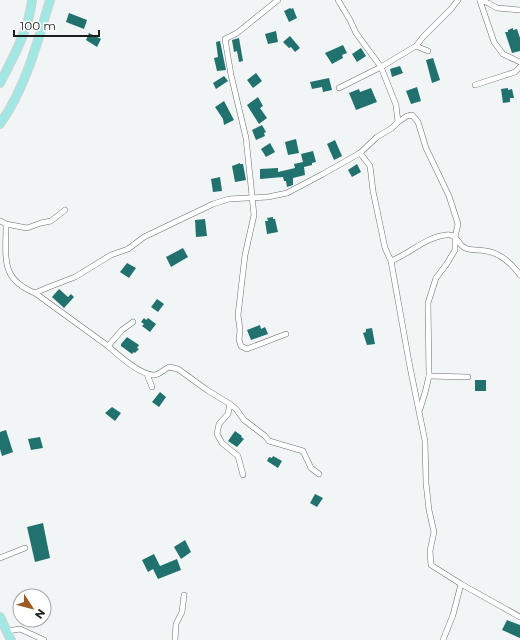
<svg xmlns="http://www.w3.org/2000/svg" width="520" height="640" viewBox="0 0 520 640" font-family="Montserrat,sans-serif">
	<style>
		.building { fill: #21716f }
		.lines { fill: none; stroke-linecap: round; stroke-linejoin: round }
		.minor-casing { stroke: #6c6f6f; stroke-width: 6 }
		.primary-casing { stroke: #d2d2d2; stroke-width: 10 }
		.minor { stroke: #fff; stroke-width: 5 }
		.primary { stroke: #a1e8e5; stroke-width: 8 }
	</style>
	<rect width="100%" height="100%" fill="#f1f5f5"/>
	<g class="building">
		<polygon points="290,8 291,9 293,8 297,18 289,22 284,11"/>
		<polygon points="69,13 87,20 84,29 66,22"/>
		<polygon points="513,28 513,30 517,29 520,38 520,51 512,53 505,32 508,32 508,30"/>
		<polygon points="276,31 278,42 268,44 265,34"/>
		<polygon points="89,33 101,39 97,47 86,40"/>
		<polygon points="290,36 300,48 295,52 291,47 289,48 283,42"/>
		<polygon points="239,38 243,61 239,62 237,51 234,52 232,40"/>
		<polygon points="220,41 226,70 217,71 214,58 218,57 216,42"/>
		<polygon points="343,45 347,53 342,55 343,58 332,64 325,53"/>
		<polygon points="361,48 366,56 357,62 352,54"/>
		<polygon points="433,58 440,80 432,83 426,60"/>
		<polygon points="400,66 403,73 392,77 390,69"/>
		<polygon points="256,73 262,81 253,88 247,80"/>
		<polygon points="224,76 228,81 216,89 213,83"/>
		<polygon points="329,78 332,90 323,92 322,87 312,89 310,82"/>
		<polygon points="417,87 421,101 411,104 406,91"/>
		<polygon points="371,88 377,102 356,110 349,93 359,89 360,92"/>
		<polygon points="508,88 508,90 512,89 514,98 510,98 510,102 503,103 501,89"/>
		<polygon points="258,97 263,106 260,108 267,118 259,124 247,105"/>
		<polygon points="224,101 234,120 224,125 223,119 215,107"/>
		<polygon points="262,125 266,132 264,133 265,136 256,140 252,130"/>
		<polygon points="296,139 299,153 288,155 285,142"/>
		<polygon points="335,140 342,156 334,160 327,144"/>
		<polygon points="270,143 275,152 266,157 261,149"/>
		<polygon points="313,151 316,162 312,163 312,165 304,167 305,175 293,178 293,185 287,187 286,181 284,181 283,177 260,179 260,169 278,168 278,172 295,168 294,164 303,162 301,154"/>
		<polygon points="240,163 240,164 243,164 246,180 235,182 232,166"/>
		<polygon points="357,164 361,172 352,177 348,170"/>
		<polygon points="220,177 222,191 213,192 211,179"/>
		<polygon points="273,217 273,219 275,219 278,232 267,234 265,221 268,221 267,218"/>
		<polygon points="205,219 207,236 196,237 195,220"/>
		<polygon points="183,248 188,257 171,267 166,257"/>
		<polygon points="127,263 136,268 129,278 120,272"/>
		<polygon points="59,289 68,297 71,294 74,297 64,308 52,297"/>
		<polygon points="157,299 164,304 158,312 151,307"/>
		<polygon points="144,318 146,320 148,318 156,324 150,332 142,326 144,324 141,322"/>
		<polygon points="260,325 261,329 265,327 268,334 251,340 247,330"/>
		<polygon points="372,328 375,344 367,345 363,333 366,332 366,329"/>
		<polygon points="127,337 139,345 137,348 139,349 135,353 134,352 132,354 121,346 121,344"/>
		<rect x="475" y="380" width="11" height="11"/>
		<polygon points="160,392 166,397 159,407 152,402"/>
		<polygon points="112,407 121,413 115,421 105,413"/>
		<polygon points="6,430 13,452 2,456 0,449 0,432"/>
		<polygon points="235,431 242,436 241,437 244,439 237,447 228,441"/>
		<polygon points="40,437 43,448 31,450 28,439"/>
		<polygon points="273,456 282,461 278,468 267,461 269,457 272,458"/>
		<polygon points="315,494 323,498 317,507 310,503"/>
		<polygon points="43,523 50,558 35,562 27,527"/>
		<polygon points="185,540 191,552 181,559 174,547"/>
		<polygon points="154,554 160,566 177,559 181,570 158,579 153,569 148,572 142,560"/>
		<polygon points="507,620 520,625 520,638 502,630"/>
	</g>
	<g class="lines">
		<defs>
			<g id="minor">
				<polyline points="278,0 237,33 225,39 231,75 246,138 254,215 245,255 238,315 240,330 239,340 241,346 247,349 286,334"/>
				<polyline points="480,0 488,3 497,8 520,10"/>
				<polyline points="480,1 494,42 503,54 520,62"/>
				<polyline points="416,46 428,51"/>
				<polyline points="475,85 515,72 520,67"/>
				<polyline points="339,88 381,67 416,46 423,37 451,9 458,0"/>
				<polyline points="398,122 407,116 412,115 418,122 426,148 449,196 458,224 455,237 455,250 446,265 436,278 428,303 429,376 425,393 420,409"/>
				<polyline points="360,153 370,166 373,191 385,248 391,261 409,362 425,441 426,483 429,510 434,532 430,551 431,565 461,584 520,617"/>
				<polyline points="0,221 6,224 27,228 41,223 51,221 65,210"/>
				<path d="M6 224C6 258 0 279 35 293L49 287 75 277 111 255 128 249 144 237 213 204 229 199 268 197 287 193 323 174 360 153 377 137 392 128 398 122 396 105 381 67 356 33 350 20 338 0"/>
				<path d="M391 261C409 254 426 237 446 235 457 233 457 244 465 248 472 251 478 249 486 251 500 253 512 264 520 275"/>
				<polyline points="35,293 108,346 122,330 133,322"/>
				<path d="M108 346C118 355 141 376 155 375 160 374 165 369 169 367L178 369 207 390 230 404 236 409 244 420 265 436 269 441 303 451 311 468 319 474"/>
				<polyline points="147,374 152,387"/>
				<polyline points="429,376 468,377"/>
				<polyline points="230,404 228,414 219,424 217,434 222,443 238,456 243,475"/>
				<polyline points="0,558 25,548"/>
				<polyline points="7,631 20,629 44,640"/>
				<polyline points="175,640 176,624 182,612 184,595"/>
				<polyline points="443,640 453,615 461,584"/>
			</g>
			<g id="primary">
				<path d="M0 83C13 58 29 29 32 0"/>
				<path d="M0 124C26 87 37 43 50 0"/>
				<polyline points="0,617 11,640"/>
			</g>
		</defs>
		<use href="#minor" class="minor-casing"/>
		<use href="#primary" class="primary-casing"/>
		<use href="#minor" class="minor"/>
		<use href="#primary" class="primary"/>
	</g>
	<g transform="translate(32 608) rotate(126)"><circle r="19" fill="#ffffff" stroke="#a4a5a5"/>
	<path d="M0-3L7 15L0 10L-7 15Z" fill="#9b5b24"/>
	<text y="-6" font-size="11" font-weight="bold" text-anchor="middle" fill="#1c1d1d">N</text>
	</g>
	<path d="M14 30v6h85v-6" fill="none" stroke="#1c1d1d" stroke-width="2"/>
	<text x="20" y="30" font-size="12" fill="#1c1d1d" stroke="#ffffff" stroke-width="3" paint-order="stroke">100 m</text>
</svg>
